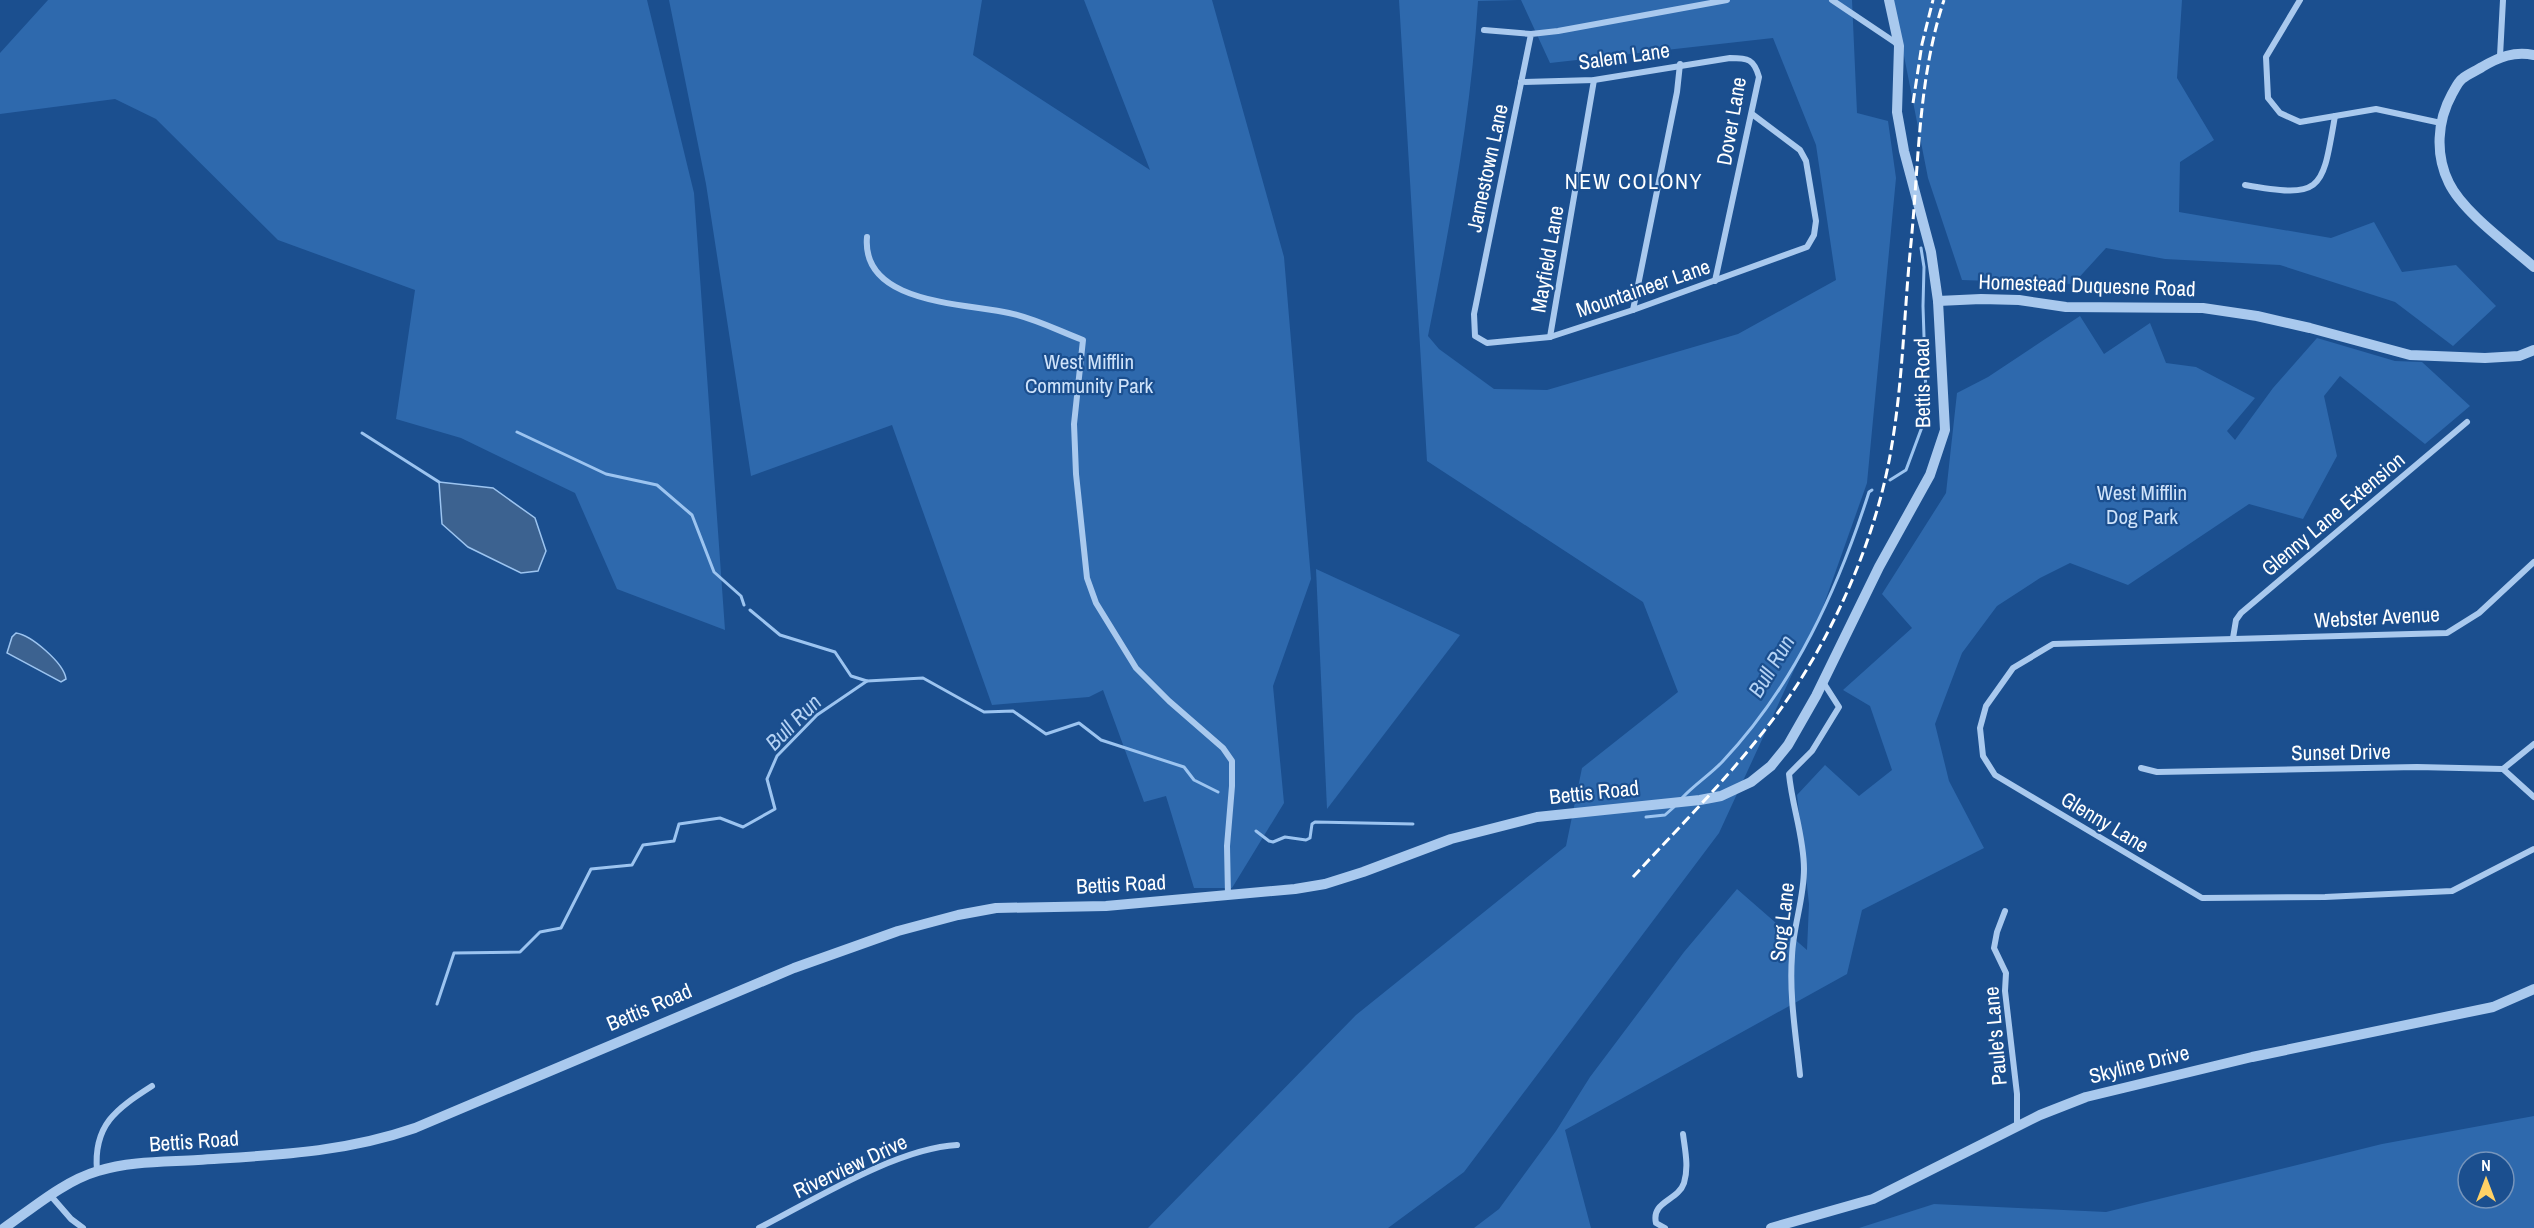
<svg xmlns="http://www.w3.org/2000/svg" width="2534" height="1228" viewBox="0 0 2534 1228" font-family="'Archivo Narrow',sans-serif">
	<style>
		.green { fill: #2e69ad; fill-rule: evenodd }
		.water { fill: #3c6290; stroke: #9cc4f0; stroke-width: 1.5 }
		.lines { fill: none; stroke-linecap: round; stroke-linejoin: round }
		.stream { stroke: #9cc4f0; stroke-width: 3 }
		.minor { stroke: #a9c9ee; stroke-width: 6 }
		.tertiary { stroke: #a9c9ee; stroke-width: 10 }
		.rail { stroke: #fff; stroke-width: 3; stroke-dasharray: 10 4.5; stroke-linecap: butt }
		.labels { text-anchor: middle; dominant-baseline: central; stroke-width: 4.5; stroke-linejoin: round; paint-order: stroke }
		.street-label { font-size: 21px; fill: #fff; stroke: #1b4f8f }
		.park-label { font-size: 21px; fill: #cfe3fa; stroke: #1b4f8f }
		.neighbourhood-label { font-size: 22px; letter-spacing: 1.5px; fill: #fff; stroke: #1b4f8f }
		.water-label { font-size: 22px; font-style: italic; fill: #b5d3f5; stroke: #1b4f8f }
	</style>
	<rect width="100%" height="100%" fill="#1b4f8f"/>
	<g class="green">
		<polygon points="48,0 647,0 694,193 725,630 617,589 575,493 461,438 396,419 415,290 278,240 156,119 115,99 0,114 0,53"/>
		<polygon points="669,0 982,0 973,55 1150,170 1084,0 1212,0 1284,257 1311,579 1273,686 1284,803 1232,888 1194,888 1166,796 1144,802 1103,690 1089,697 992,705 892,425 751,476 706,184"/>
		<path d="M1399 0H1518L1478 1C1471 115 1450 225 1428 336L1439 349 1494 389 1547 390 1738 334 1836 280 1816 145 1773 38 1550 63 1521 0H1852L1857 113 1888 121 1896 178 1867 483 1823 607 1719 833 1464 1172 1388 1228H1148L1356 1015 1566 846 1582 768 1678 692 1643 602 1427 461Z"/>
		<polygon points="1893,0 2182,0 2177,78 2214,140 2180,162 2179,212 2331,238 2374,222 2402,272 2456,265 2496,306 2453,346 2395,302 2280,265 2165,259 2106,248 2073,284 1962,280 1928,178"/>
		<polygon points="2080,316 2104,354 2150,323 2166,363 2196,367 2255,398 2227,431 2235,440 2273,388 2317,338 2395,361 2422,362 2470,406 2425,444 2340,376 2324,396 2337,456 2303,519 2249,504 2128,585 2070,563 2040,578 1997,606 1962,653 1935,724 1949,781 1984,848 1862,910 1847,974 1565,1130 1591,1228 1474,1228 1499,1209 1556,1131 1590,1077 1684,952 1737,889 1807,950 1809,904 1797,795 1825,765 1859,796 1892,770 1870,706 1843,690 1912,628 1882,594 1946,493 1957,393 1988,377"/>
		<polygon points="1316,569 1460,635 1327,809"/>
		<path d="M2534 1116V1228H1859L1934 1204 2106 1212 2382 1144ZM2468 1162H2504V1198H2468Z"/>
	</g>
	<g class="water">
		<polygon points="439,482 493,488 535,518 546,551 538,571 521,573 468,547 442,524"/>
		<path d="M16 633C31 635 64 663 66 679L61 682 7 653 12 637Z"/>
	</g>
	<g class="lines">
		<g class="stream">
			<polyline points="517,432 606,474 657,485 692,515 714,572 741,596 744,605"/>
			<polyline points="362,433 439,482"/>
			<polyline points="1890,480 1906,470 1922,427 1926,398 1923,306 1924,267 1921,248"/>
			<polyline points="750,610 780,635 835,652 851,676 867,681"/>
			<path d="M1682 798C1695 784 1711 774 1723 761 1794 686 1838 589 1869 492L1872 490"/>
			<polyline points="1646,817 1665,815 1674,807"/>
			<polyline points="1256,831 1269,841 1273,842 1285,837 1306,840 1310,838 1312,824 1315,822 1413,824"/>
			<polyline points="437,1004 454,953 520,952 540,932 561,928 591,869 632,865 643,845 674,841 679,824 720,818 743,827 775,809 767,779 777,756 817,715 867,681 923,678 984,712 1013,711 1046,734 1079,723 1101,740 1184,767 1194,780 1218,792"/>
		</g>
		<g class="minor">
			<polyline points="1727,0 1558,31 1531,34 1474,314 1475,336 1487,343 1550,337 1633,310 1807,247 1814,235 1816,221 1806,161 1800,150 1752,114"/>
			<polyline points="1832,0 1899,45"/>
			<polyline points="2300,0 2266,57 2268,98 2280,113 2300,122 2376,109 2441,123"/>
			<polyline points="1484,30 1531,34"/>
			<polyline points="2500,56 2503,0"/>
			<path d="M1521 82 1594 80 1730 58C1748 58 1754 59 1759 77L1715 281"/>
			<path d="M2245 185C2324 199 2322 190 2335 116"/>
			<path d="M867 237C861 304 963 303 1009 313 1034 318 1059 331 1083 340L1074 424 1076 474 1087 578 1096 603 1136 668 1169 701 1223 748 1232 761V786L1227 846 1228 895"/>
			<polyline points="1633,310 1677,92 1680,64"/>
			<polyline points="1550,337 1594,80"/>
			<polyline points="2534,562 2479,613 2447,633 2053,644 2013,668 1986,706 1980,728 1983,756 1995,775 2202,898 2325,897 2452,891 2534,849"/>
			<polyline points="2233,638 2236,620 2241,613 2467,422"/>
			<polyline points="2141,768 2157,772 2417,767 2503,769 2534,744"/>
			<polyline points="2503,769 2534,797"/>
			<polyline points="2005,911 1997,932 1994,948 2006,973 2005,991 2017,1094 2017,1126"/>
			<path d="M1800 1075C1796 1036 1789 995 1792 956 1793 927 1804 899 1804 869 1804 837 1792 806 1789 774L1812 751 1839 707 1823 682"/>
			<path d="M97 1171C93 1125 116 1109 152 1086"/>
			<polyline points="51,1196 71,1219 83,1228"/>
			<path d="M759 1228C814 1200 897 1148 957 1145"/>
			<path d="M1665 1228 1656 1223C1651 1201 1678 1201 1684 1183 1689 1167 1685 1150 1683 1134"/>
		</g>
		<g class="tertiary">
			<path d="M2534 55C2514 51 2499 57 2482 67 2476 71 2468 74 2462 79 2458 82 2455 89 2452 94 2437 121 2435 155 2449 183 2463 212 2509 245 2534 267"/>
			<polyline points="1938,301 1981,299 2019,300 2066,307 2203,308 2257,316 2310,328 2410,355 2485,358 2519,356 2534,350"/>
			<path d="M4 1228C33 1208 64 1181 98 1171 130 1161 165 1162 198 1160 274 1155 343 1153 415 1128L794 968 898 931 958 915 996 908 1106 906 1295 889 1325 884 1363 872 1451 839 1537 817 1700 800 1721 796 1751 782 1771 766 1788 745 1816 696 1879 567 1930 475 1945 430 1938 301 1931 252 1904 151 1897 112 1899 46 1889 0"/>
			<polyline points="1771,1228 1873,1199 2040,1115 2086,1097 2252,1057 2493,1007 2534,989"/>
		</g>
		<g class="rail">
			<polyline points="1913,103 1922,44 1933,0"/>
			<path d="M1633 877C1682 824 1734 772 1777 714 1831 641 1876 540 1891 450 1903 382 1904 312 1911 243 1919 162 1918 79 1944 0"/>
		</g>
	</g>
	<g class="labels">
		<g class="street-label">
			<text transform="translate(1624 56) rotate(-8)">Salem Lane</text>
			<text transform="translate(1731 121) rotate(-80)">Dover Lane</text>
			<text transform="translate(1487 168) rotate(-78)">Jamestown Lane</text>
			<text transform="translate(1547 259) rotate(-80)">Mayfield Lane</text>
			<text transform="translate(2087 285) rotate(2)">Homestead Duquesne Road</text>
			<text transform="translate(1643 288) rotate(-19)">Mountaineer Lane</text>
			<text transform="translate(1922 383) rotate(-91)">Bettis Road</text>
			<text transform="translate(2333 514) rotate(-40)">Glenny Lane Extension</text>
			<text transform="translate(2377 617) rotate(-3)">Webster Avenue</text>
			<text transform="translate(2341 752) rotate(-1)">Sunset Drive</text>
			<text transform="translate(1594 792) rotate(-6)">Bettis Road</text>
			<text transform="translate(2105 822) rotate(31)">Glenny Lane</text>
			<text transform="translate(1121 884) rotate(-3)">Bettis Road</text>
			<text transform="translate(1782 922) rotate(-83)">Sorg Lane</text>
			<text transform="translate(649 1007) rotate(-23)">Bettis Road</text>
			<text transform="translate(1995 1036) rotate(-95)">Paule's Lane</text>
			<text transform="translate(2139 1064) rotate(-14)">Skyline Drive</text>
			<text transform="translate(194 1141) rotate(-4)">Bettis Road</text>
			<text transform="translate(850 1166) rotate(-25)">Riverview Drive</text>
		</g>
		<g class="park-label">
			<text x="1089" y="361">West Mifflin<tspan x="1089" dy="24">Community Park</tspan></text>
			<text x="2142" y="492">West Mifflin<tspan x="2142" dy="24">Dog Park</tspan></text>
		</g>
		<g class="neighbourhood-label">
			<text x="1634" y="181">NEW COLONY</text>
		</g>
		<g class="water-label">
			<text transform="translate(1771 666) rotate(-59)">Bull Run</text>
			<text transform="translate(793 722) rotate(-45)">Bull Run</text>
		</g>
	</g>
	<g transform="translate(2486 1180)"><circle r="28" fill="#1b4f8f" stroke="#7695bc" stroke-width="1.5"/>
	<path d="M0-4.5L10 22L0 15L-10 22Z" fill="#ffd166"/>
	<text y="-9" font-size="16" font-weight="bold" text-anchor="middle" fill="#ffffff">N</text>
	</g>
</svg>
